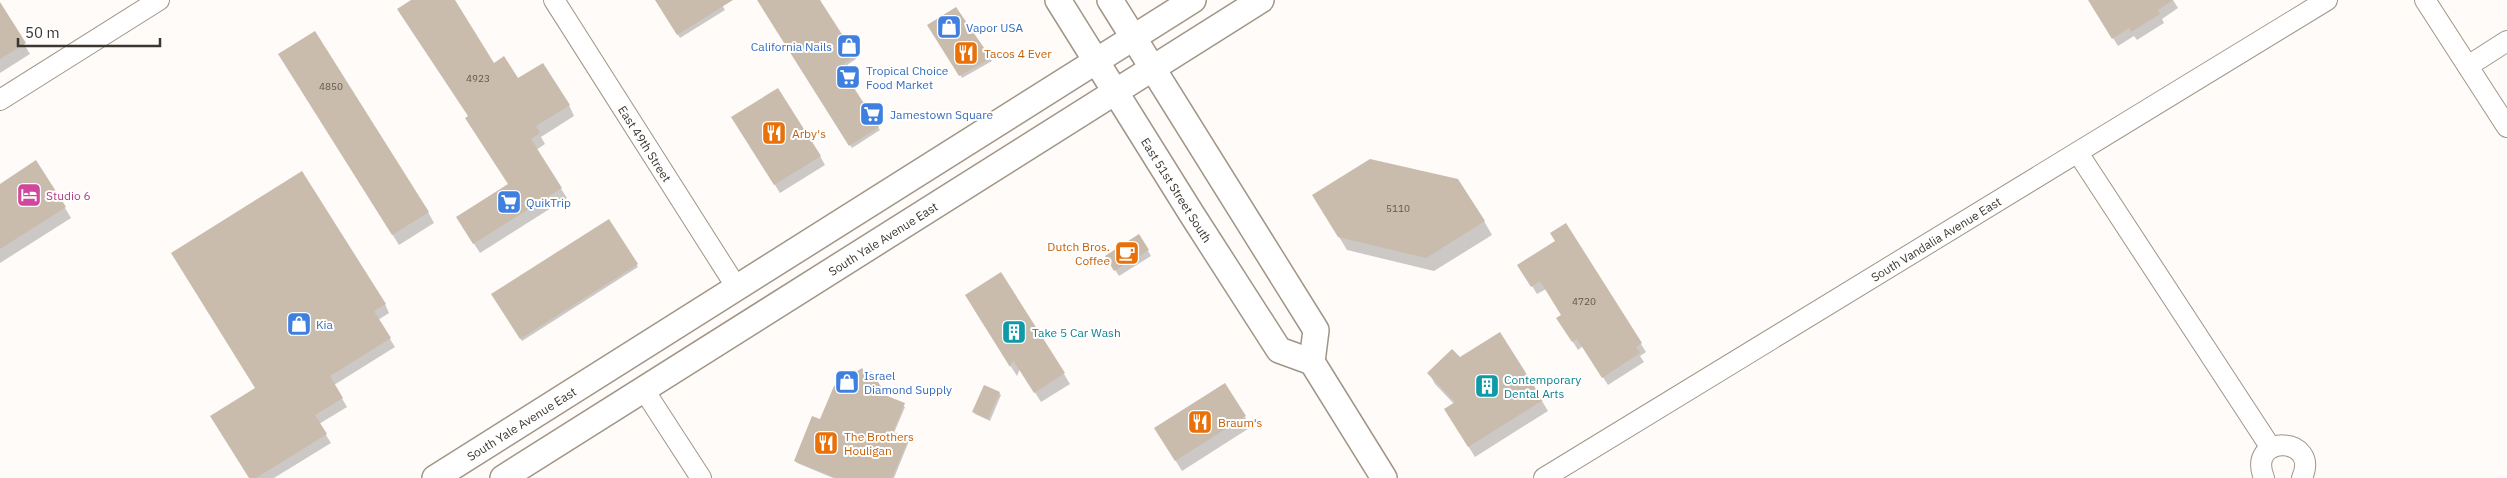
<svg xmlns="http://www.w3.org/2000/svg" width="2507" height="478" viewBox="0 0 2507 478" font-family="'IBM Plex Sans',sans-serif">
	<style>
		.shadow { fill: #0003 }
		.building { fill: #c9bcad }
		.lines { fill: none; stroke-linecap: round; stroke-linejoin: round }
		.minor-casing { stroke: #a19587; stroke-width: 22 }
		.major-casing { stroke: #a19587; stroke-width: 28 }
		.minor { stroke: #fff; stroke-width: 20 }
		.major { stroke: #fff; stroke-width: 25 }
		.labels { text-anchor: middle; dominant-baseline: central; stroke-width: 4; stroke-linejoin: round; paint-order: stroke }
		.number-label { font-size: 10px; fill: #5e584f }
		.shop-label { font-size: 12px; fill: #366cbe; stroke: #fff; text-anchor: start }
		.food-label { font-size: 12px; fill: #c56008; stroke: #fff; text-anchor: start }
		.street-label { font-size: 12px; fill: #3b3630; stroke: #fff }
		.hotel-label { font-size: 12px; fill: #b23c85; stroke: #fff; text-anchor: start }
		.culture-label { font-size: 12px; fill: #0d838f; stroke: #fff; text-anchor: start }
	</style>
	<rect width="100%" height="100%" fill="#fefbf8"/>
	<g class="shadow">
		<polygon points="414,0 453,0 493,65 569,105 574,116 541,137 545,144 536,150 567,198 480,253 464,228 509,185 469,117"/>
		<polygon points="656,0 719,0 725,10 680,38"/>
		<polygon points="758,0 819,0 856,59 841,69 880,130 852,148"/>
		<polygon points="2089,0 2173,0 2178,8 2162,19 2164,23 2137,40 2134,36 2118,46"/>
		<polygon points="0,4 30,54 0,73"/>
		<polygon points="956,8 992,61 962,78 929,26"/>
		<polygon points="286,65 428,212 434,223 399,245"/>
		<polygon points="738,126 820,156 825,165 780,193"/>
		<polygon points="0,185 65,208 71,218 0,263"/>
		<polygon points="1322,209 1484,221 1492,235 1434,271 1347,250"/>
		<polygon points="609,221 638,267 522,341 493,295"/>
		<polygon points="1139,236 1151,256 1119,276 1106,256"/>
		<polygon points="178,261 385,304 389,313 378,320 395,347 334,385 347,407 319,424 331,443 274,478 250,478 257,388"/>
		<polygon points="1519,265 1641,344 1646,352 1640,356 1644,362 1608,385 1583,346 1578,350 1563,326 1563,315 1546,289 1537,294"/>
		<polygon points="972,306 1064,374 1070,384 1041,402 1020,369 1017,376"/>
		<polygon points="1460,359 1542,401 1548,411 1475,457 1452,420 1454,404 1435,384 1429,373"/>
		<polygon points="866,376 886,397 905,407 894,433 909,441 894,478 833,478 797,463 796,461 821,421"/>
		<polygon points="999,393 1001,395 990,421 975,414 974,412"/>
		<polygon points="1245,417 1251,427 1182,471 1162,439"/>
	</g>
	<g class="building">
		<polygon points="411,0 455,0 494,63 504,56 518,78 543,63 570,105 536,126 540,133 531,139 562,188 473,244 456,217 508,184 465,118 468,116 397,9"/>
		<polygon points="655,0 733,0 677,35"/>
		<polygon points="757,0 820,0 856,56 840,66 879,127 849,146"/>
		<polygon points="2088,0 2173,0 2158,10 2160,14 2131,32 2129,28 2112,39"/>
		<polygon points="0,2 26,43 0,59"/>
		<polygon points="956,7 991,58 959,76 927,25"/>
		<polygon points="315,31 429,212 392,235 278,54"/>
		<polygon points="778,88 821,156 774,185 731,117"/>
		<polygon points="1370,159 1458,179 1485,221 1426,258 1338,237 1312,195"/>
		<polygon points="36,160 66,207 0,249 0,184"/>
		<polygon points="302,171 386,304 374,311 391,338 330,376 343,398 315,415 327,434 256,478 249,478 210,416 255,388 171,253"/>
		<polygon points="609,219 638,264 520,339 491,294"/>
		<polygon points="1566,223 1642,343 1636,347 1640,353 1602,378 1577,339 1572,342 1556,318 1561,315 1540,281 1531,287 1517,265 1555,241 1550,233"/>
		<polygon points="1139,234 1149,250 1114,271 1105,256"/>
		<polygon points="1001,272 1065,373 1034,393 1013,360 1010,367 965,295"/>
		<polygon points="1500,332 1543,400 1468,447 1444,409 1455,402 1427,373 1452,349 1460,357"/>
		<polygon points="862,368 866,375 871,371 887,396 905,403 893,432 909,438 892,478 836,478 794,461 812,416 820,419 834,386"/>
		<polygon points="1225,383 1246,416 1175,461 1154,428"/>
		<polygon points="984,385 1000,392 988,419 972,412"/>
	</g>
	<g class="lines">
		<defs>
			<g id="minor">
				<path id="s1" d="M554 0 737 288"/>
				<polyline points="2425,0 2507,127"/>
				<polyline points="2468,66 2507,41"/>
				<polyline points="0,100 159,0"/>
				<polyline points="2078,153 2271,448"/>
				<polyline points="644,390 701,478"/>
				<path id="s2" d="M1544 478 2327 0"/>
				<path d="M2264 478C2246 433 2321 436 2302 478"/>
			</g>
			<g id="major">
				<path id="s3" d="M1058 0 1191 213 1279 350 1312 362 1384 478"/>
				<polyline points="1110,0 1316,330 1312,362"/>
				<path id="s4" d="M435 478 1193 0"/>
				<path id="s5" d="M503 478 1261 0"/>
			</g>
		</defs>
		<use href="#minor" class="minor-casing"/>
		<use href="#major" class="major-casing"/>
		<use href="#minor" class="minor"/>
		<use href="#major" class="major"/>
	</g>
	<defs>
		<symbol id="shop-square" viewBox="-11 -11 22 22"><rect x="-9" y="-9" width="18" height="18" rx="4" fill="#3f7fe0" stroke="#fff"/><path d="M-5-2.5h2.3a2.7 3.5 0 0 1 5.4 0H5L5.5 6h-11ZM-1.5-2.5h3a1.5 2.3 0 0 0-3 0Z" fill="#fff"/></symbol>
		<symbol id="restaurant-square" viewBox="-11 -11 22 22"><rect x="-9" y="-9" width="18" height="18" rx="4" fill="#e8710a" stroke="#fff"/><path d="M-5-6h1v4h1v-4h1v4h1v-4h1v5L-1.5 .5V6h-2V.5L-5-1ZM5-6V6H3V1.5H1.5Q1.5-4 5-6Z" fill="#fff"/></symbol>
		<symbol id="supermarket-square" viewBox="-11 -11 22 22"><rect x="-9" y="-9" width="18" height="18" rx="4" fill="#3f7fe0" stroke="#fff"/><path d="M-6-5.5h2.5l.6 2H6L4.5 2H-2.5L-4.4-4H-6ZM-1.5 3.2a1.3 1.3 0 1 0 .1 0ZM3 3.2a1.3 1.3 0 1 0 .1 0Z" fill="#fff"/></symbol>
		<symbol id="hotel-square" viewBox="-11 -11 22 22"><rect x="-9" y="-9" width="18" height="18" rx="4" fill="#d1479c" stroke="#fff"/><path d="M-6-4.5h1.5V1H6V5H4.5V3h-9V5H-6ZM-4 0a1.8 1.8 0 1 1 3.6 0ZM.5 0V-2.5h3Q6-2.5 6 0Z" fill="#fff"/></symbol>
		<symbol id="cafe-square" viewBox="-11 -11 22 22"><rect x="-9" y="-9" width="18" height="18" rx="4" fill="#e8710a" stroke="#fff"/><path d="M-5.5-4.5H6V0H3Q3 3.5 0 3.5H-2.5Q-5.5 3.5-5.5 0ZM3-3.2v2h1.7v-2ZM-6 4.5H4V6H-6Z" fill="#fff"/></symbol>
		<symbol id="building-square" viewBox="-11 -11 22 22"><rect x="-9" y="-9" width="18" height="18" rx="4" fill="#0f9aa8" stroke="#fff"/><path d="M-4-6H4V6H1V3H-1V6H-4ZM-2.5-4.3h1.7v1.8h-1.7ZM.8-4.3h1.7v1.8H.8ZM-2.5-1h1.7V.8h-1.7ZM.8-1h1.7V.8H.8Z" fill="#fff"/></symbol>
	</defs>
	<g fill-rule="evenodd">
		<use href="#shop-square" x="935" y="13" width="28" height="28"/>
		<use href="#shop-square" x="835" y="32" width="28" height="28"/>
		<use href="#restaurant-square" x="952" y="39" width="28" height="28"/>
		<use href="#supermarket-square" x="834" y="63" width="28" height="28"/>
		<use href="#supermarket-square" x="858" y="100" width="28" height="28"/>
		<use href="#restaurant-square" x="760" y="119" width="28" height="28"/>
		<use href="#hotel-square" x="15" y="181" width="28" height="28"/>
		<use href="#supermarket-square" x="495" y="188" width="28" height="28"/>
		<use href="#cafe-square" x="1113" y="239" width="28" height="28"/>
		<use href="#shop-square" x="285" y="310" width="28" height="28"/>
		<use href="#building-square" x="1000" y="318" width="28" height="28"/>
		<use href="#shop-square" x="833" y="368" width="28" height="28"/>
		<use href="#building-square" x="1473" y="372" width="28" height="28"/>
		<use href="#restaurant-square" x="1186" y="408" width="28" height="28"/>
		<use href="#restaurant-square" x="812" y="429" width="28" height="28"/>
	</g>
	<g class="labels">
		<g class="number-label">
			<text x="478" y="78">4923</text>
			<text x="331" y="86">4850</text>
			<text x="1398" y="208">5110</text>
			<text x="1584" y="301">4720</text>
		</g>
		<g class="shop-label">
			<text x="966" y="27">Vapor USA</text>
			<text x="832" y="46" text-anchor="end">California Nails</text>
			<text x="866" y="70">Tropical Choice<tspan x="866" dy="14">Food Market</tspan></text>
			<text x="890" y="114">Jamestown Square</text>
			<text x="526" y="202">QuikTrip</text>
			<text x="316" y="324">Kia</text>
			<text x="864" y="375">Israel<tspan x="864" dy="14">Diamond Supply</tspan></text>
		</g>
		<g class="food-label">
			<text x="984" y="53">Tacos 4 Ever</text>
			<text x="792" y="133">Arby's</text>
			<text x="1110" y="246" text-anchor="end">Dutch Bros.<tspan x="1110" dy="14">Coffee</tspan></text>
			<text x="1218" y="422">Braum's</text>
			<text x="844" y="436">The Brothers<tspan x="844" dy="14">Houligan</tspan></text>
		</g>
		<g class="street-label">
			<text stroke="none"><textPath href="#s1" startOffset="170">East 49th Street</textPath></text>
			<text stroke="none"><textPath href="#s3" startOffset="224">East 51st Street South</textPath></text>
			<text stroke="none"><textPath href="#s5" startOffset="449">South Yale Avenue East</textPath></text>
			<text stroke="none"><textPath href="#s2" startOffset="459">South Vandalia Avenue East</textPath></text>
			<text stroke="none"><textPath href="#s4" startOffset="102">South Yale Avenue East</textPath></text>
		</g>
		<g class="hotel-label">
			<text x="46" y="195">Studio 6</text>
		</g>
		<g class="culture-label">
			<text x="1032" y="332">Take 5 Car Wash</text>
			<text x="1504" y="379">Contemporary<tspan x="1504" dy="14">Dental Arts</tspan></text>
		</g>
	</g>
	<path d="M18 38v8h142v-8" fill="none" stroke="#3b3630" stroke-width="2.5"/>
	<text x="25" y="38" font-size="15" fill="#3b3630" stroke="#ffffff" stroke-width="4" paint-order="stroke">50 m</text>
</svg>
